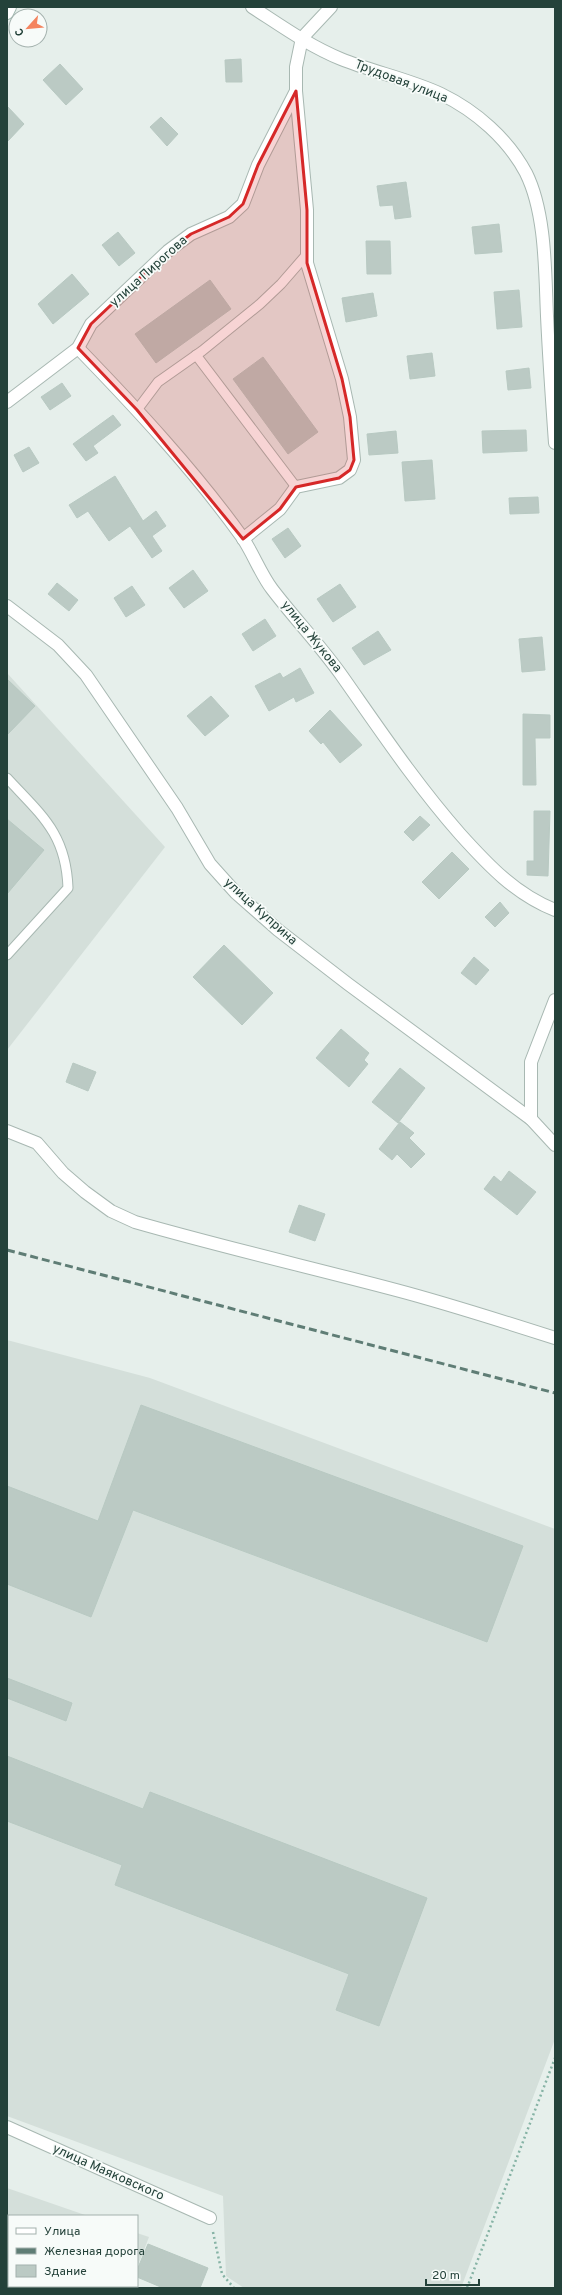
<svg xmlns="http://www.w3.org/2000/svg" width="562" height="2295" viewBox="0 0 562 2295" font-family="Overpass,sans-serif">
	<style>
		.built { fill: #d4dfda }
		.building { fill: #bbcac4; stroke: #b8c9c2 }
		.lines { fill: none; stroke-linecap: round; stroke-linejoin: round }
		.lane-casing { stroke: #a8b8b2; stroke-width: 11 }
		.street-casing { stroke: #a8b8b2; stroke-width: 14 }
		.secondary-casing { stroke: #a4bbb3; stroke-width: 14 }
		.path { stroke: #86b3a5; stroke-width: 2.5; stroke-dasharray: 2 3; stroke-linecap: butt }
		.lane { stroke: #fff; stroke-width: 9 }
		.street { stroke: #fff; stroke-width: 12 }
		.secondary { stroke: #fff; stroke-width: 12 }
		.rail { stroke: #5f7d75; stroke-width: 3; stroke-dasharray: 8 4; stroke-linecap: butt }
		.marked { fill: #d62828; fill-opacity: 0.2; stroke: #d62828; stroke-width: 3; stroke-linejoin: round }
		.labels { text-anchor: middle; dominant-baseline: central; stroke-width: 3.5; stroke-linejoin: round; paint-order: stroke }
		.street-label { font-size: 13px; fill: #24423a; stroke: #f7fbf9 }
	</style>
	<rect width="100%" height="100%" fill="#e6efeb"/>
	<g class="built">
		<polygon points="7,673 165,847 7,1050"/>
		<polygon points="7,1340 150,1378 555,1529 555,2039 461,2288 244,2288 226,2276 223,2196 7,2116"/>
		<polygon points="7,2188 88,2216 9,2216 9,2286 130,2286 129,2288 7,2288"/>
		<polygon points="137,2233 149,2237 137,2268"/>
	</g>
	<g class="building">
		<polygon points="241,59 242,82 226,82 225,60"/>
		<polygon points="60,64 83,89 66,105 43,80"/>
		<polygon points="7,106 24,124 7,142"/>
		<polygon points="161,117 178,134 167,146 150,127"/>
		<polygon points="406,182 411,217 395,219 393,205 380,206 377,186"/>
		<polygon points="499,224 502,252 475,254 472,227"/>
		<polygon points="118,232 135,253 119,266 102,245"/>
		<polygon points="366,241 390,241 391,274 367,274"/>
		<polygon points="72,274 89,294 53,324 38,304"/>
		<polygon points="210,280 231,309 156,363 135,334"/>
		<polygon points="519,290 522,327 497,329 494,292"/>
		<polygon points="373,293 377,316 346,322 342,298"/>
		<polygon points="432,353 435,376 410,379 407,356"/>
		<polygon points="263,357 318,432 288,454 233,379"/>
		<polygon points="529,368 531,388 508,390 506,371"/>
		<polygon points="62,383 71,396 50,410 41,397"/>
		<polygon points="113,415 121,425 93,446 98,453 86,461 73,444"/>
		<polygon points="526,430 527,451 483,453 482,431"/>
		<polygon points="396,431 398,453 369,455 367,434"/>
		<polygon points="29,447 39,463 23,472 14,455"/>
		<polygon points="432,460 435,499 405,501 402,462"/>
		<polygon points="115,476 143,521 156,511 166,526 152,536 162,551 152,558 130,526 109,541 88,511 77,518 69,505"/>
		<polygon points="538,497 539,513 510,514 509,498"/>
		<polygon points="288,528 301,546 285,558 272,539"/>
		<polygon points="193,570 208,591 184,608 169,588"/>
		<polygon points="57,583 78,600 69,611 48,594"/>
		<polygon points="340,584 356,607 333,622 317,599"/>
		<polygon points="132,586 145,605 126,617 114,598"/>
		<polygon points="265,619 276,636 253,651 242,634"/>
		<polygon points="378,631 391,650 364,665 352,648"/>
		<polygon points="542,637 545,670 522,672 519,639"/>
		<polygon points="300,668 314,693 296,702 294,697 269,711 255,686 280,673 283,678"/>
		<polygon points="7,679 35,706 7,735"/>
		<polygon points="211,696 229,716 205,736 187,716"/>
		<polygon points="330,710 362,745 340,763 323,742 321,744 309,731"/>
		<polygon points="523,714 550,715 550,738 535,738 536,785 523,785"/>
		<polygon points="534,811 550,811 548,876 527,875 527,861 534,861"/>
		<polygon points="420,816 430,825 413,841 404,832"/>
		<polygon points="7,819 44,850 7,894"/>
		<polygon points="452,852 469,869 439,899 422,882"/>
		<polygon points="500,902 509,913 495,927 485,917"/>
		<polygon points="224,945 273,993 242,1025 193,977"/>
		<polygon points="474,957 489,970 476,985 461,973"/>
		<polygon points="341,1029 369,1053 364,1060 368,1064 349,1087 316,1058"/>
		<polygon points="73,1063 96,1072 88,1091 66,1082"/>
		<polygon points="400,1068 425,1088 398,1123 372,1102"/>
		<polygon points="400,1122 414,1133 409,1138 425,1154 411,1168 397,1154 392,1160 379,1149"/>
		<polygon points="509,1171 536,1192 517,1215 484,1189 494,1176 501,1182"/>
		<polygon points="299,1205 325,1214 315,1241 289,1232"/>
		<polygon points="141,1405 523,1546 487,1642 133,1510 91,1617 7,1584 7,1486 98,1521"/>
		<polygon points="7,1678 72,1703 66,1721 7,1698"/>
		<polygon points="7,1756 143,1809 150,1792 427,1898 379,2026 336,2010 349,1974 115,1885 122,1865 7,1821"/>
		<polygon points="148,2244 208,2268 200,2288 163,2288 137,2277 137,2270"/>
	</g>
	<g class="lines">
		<defs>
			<g id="lane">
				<polyline points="196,355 296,487"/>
				<polyline points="137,410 158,382 202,351 260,304 281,284 308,253"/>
				<path d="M7 778C41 815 66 833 68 888L7 955"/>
			</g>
			<g id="street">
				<path d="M252 7C280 25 309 46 341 59 373 72 409 79 441 94 476 111 508 139 526 173 546 213 545 272 547 316 549 359 552 401 555 443"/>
				<path d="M78 348C136 408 194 470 242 537 253 553 260 573 272 589 294 618 320 645 342 676 380 730 416 784 460 834 488 865 515 894 555 910"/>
				<polyline points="7,402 78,348 91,324 168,251 191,234 229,217 243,204 258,165 296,91 296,67 302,38 331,7"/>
				<polyline points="243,539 280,509 296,487 339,478 350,470 354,460 350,417 342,379 307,263 307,210 296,91"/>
				<polyline points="7,606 58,645 86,675 177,808 210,864 236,893 278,930 348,984 531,1119 555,1145"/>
				<polyline points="531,1119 531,1062 555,1000"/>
				<path d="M7 1131 37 1143 63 1173 85 1192 111 1211 135 1222C222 1247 309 1267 396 1290 449 1304 502 1321 555 1338"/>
				<polyline points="7,2127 210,2218"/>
			</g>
			<polyline id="secondary" points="7,13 10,7"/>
		</defs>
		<use href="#lane" class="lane-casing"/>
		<use href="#street" class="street-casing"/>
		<use href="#secondary" class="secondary-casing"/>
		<g class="path">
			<polyline points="213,2232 222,2274 234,2288"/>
			<polyline points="467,2288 555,2058"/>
		</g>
		<use href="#lane" class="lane"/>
		<use href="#street" class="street"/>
		<use href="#secondary" class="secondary"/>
		<polyline class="rail" points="7,1250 555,1393"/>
	</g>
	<path class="marked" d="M296 91 307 210V263L342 379 350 417 354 460 350 470 339 478 296 487 280 509 243 539 137 410 78 348 91 324 168 251 191 234 229 217 243 204 258 165Z"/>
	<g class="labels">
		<g class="street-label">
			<text transform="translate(401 82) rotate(21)">Трудовая улица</text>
			<text transform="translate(149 272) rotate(-42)">улица Пирогова</text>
			<text transform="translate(311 637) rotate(51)">улица Жукова</text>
			<text transform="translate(260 912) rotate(42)">улица Куприна</text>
			<text transform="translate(108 2173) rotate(24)">улица Маяковского</text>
		</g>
	</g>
	<rect width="562" height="2295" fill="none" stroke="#24423a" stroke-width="16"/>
	<rect x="8" y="2215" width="130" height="72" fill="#f7fbf9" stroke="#a3b1ad"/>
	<rect x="16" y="2228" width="20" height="6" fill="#ffffff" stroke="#a3b1ad"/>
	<text x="44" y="2235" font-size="12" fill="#24423a">Улица</text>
	<rect x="16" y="2248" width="20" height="6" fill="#5f7d75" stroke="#a3b1ad"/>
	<text x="44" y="2255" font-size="12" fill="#24423a">Железная дорога</text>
	<rect x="16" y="2265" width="20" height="12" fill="#bbcac4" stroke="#a3b1ad"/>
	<text x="44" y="2275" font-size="12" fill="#24423a">Здание</text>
	<g transform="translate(28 28) rotate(243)"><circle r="19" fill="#f7fbf9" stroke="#a3b1ad"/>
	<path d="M0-3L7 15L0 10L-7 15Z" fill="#f4845f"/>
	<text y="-6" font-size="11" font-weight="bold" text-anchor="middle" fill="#24423a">С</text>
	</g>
	<path d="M426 2279v6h53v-6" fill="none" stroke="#24423a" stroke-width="2"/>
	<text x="432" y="2279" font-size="12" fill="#24423a" stroke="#f7fbf9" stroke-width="3" paint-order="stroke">20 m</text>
</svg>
